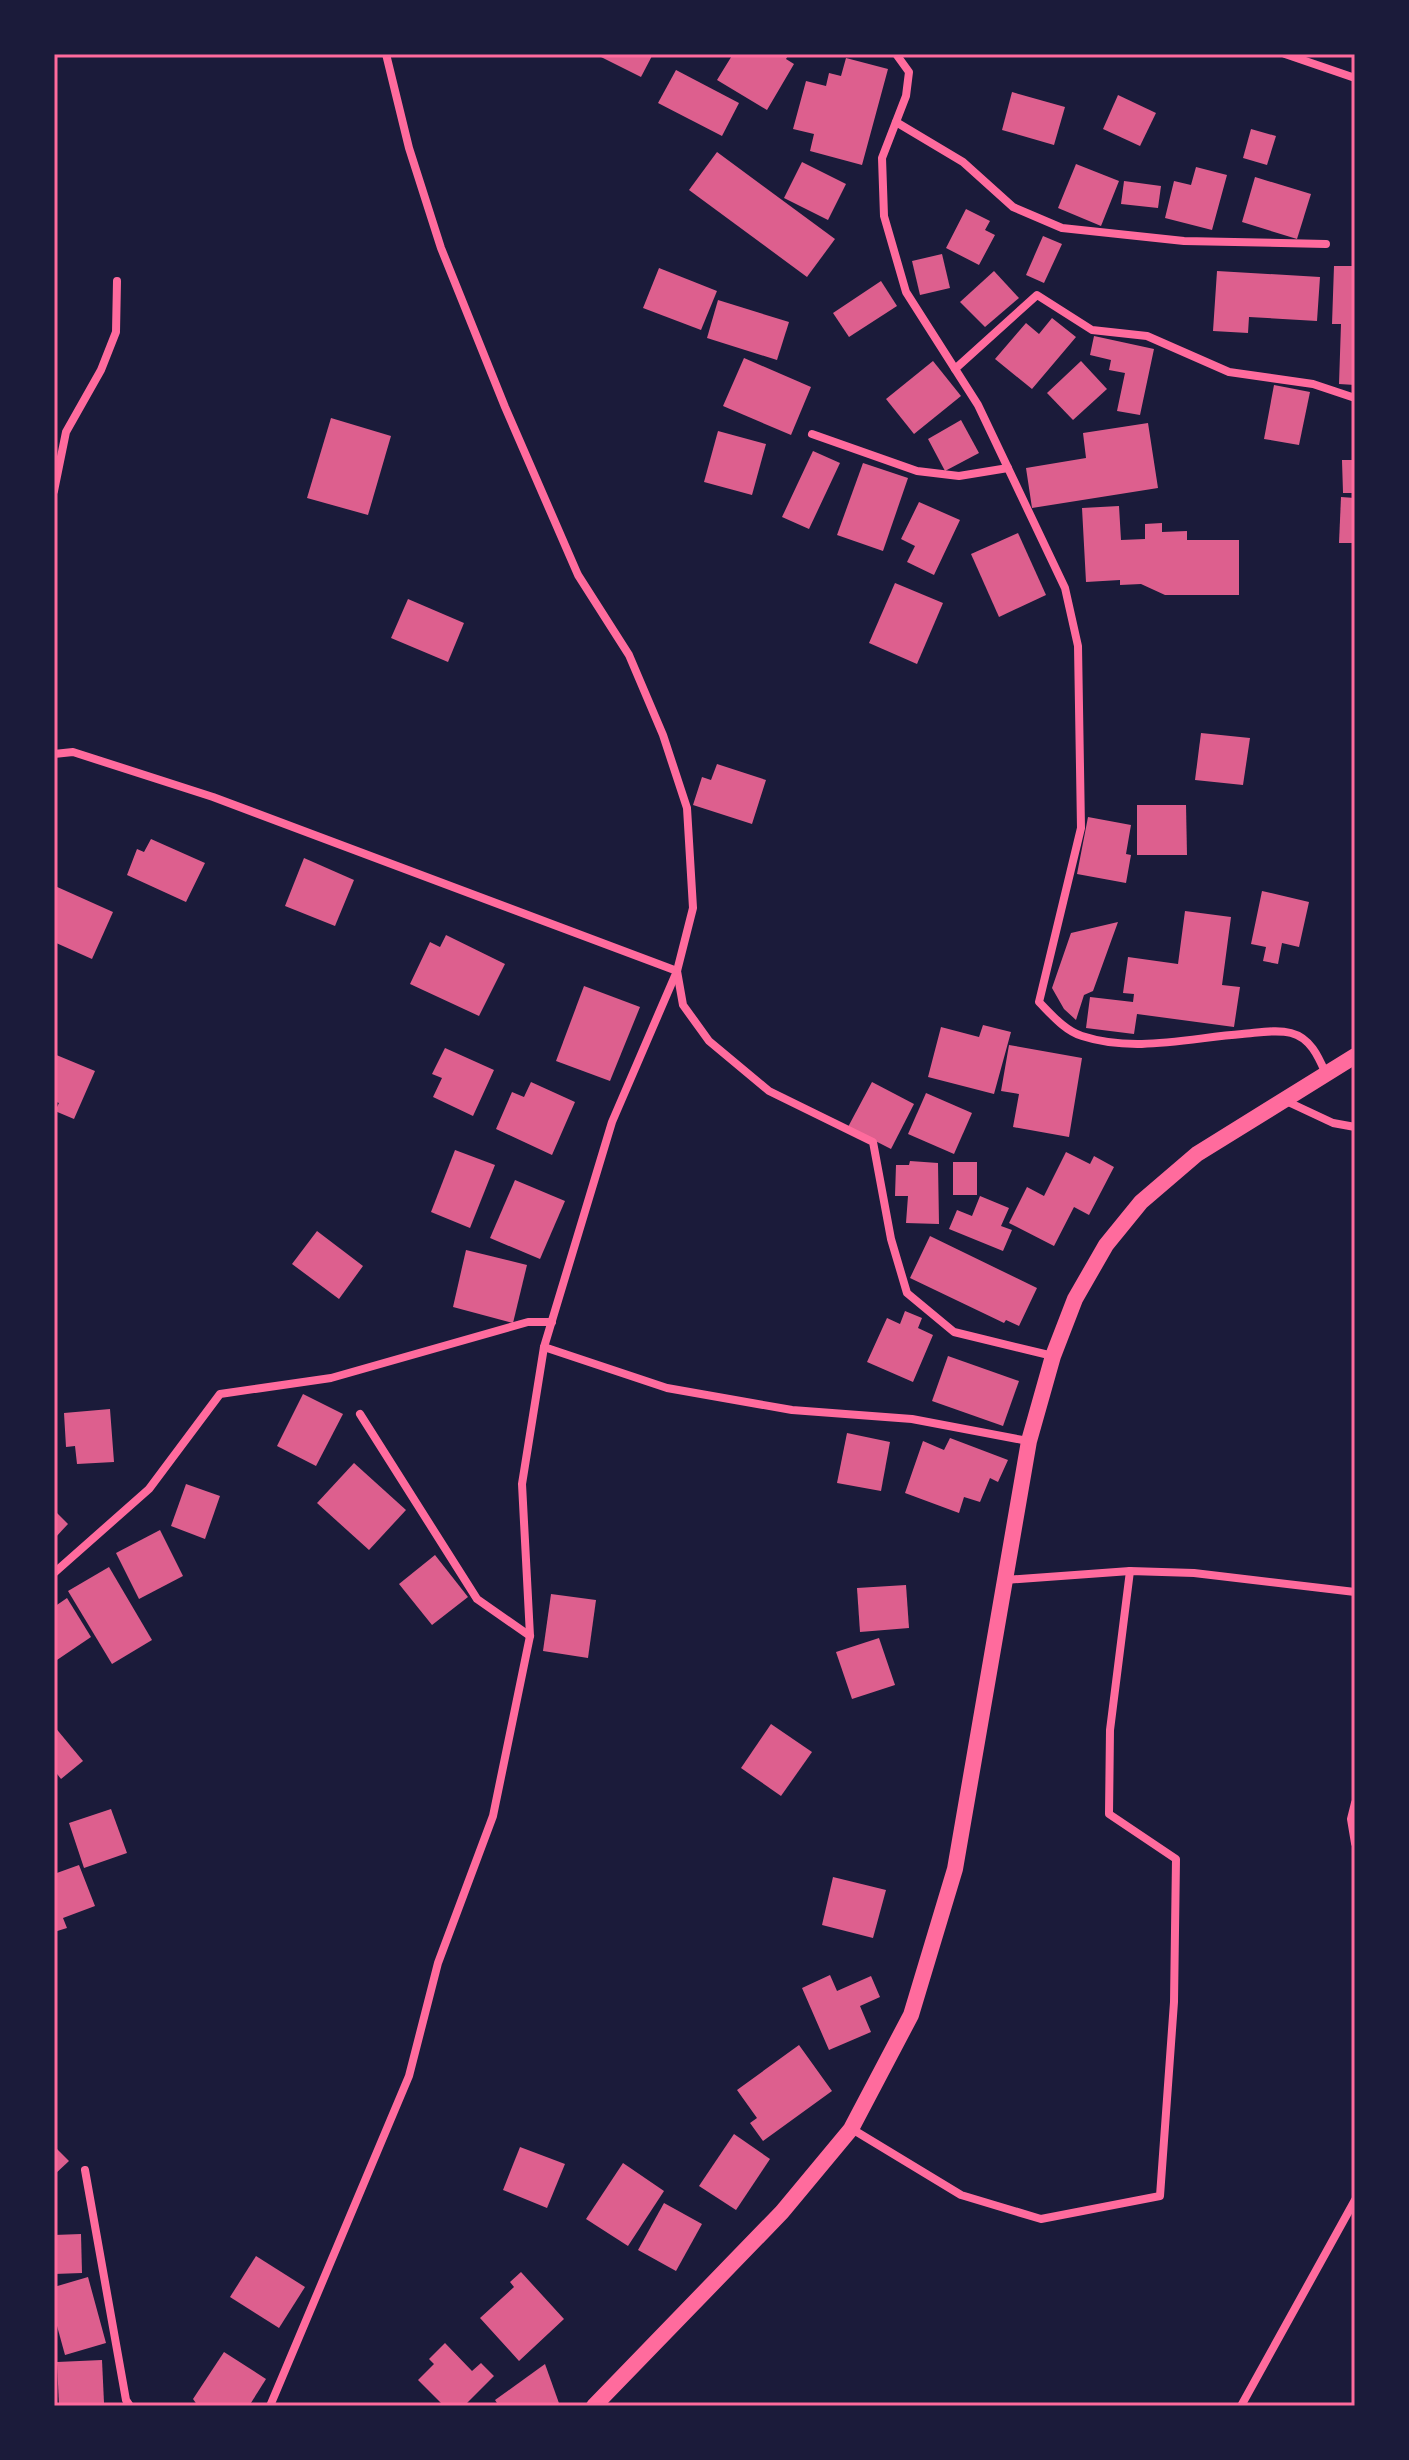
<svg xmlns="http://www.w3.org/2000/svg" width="1409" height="2460" viewBox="0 0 1409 2460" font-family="Mulish,sans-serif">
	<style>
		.building { fill: #dd5f8e }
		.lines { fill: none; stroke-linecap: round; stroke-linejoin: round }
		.minor { stroke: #ff6b9d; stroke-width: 8 }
		.primary { stroke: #ff6b9d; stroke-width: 16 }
		.neatline { fill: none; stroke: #ff6b9d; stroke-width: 3 }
	</style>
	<rect width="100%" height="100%" fill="#1b1b3a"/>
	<g class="building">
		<polygon points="595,54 653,54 641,77"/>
		<polygon points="733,54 789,54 786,59 794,64 767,110 717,80"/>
		<polygon points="846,58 888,69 862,165 810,151 814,134 793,129 806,81 826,86 829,73 841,76"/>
		<polygon points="676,70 739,103 722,136 658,103"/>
		<polygon points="1012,92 1065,107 1054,145 1002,130"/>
		<polygon points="1118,95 1156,113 1140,146 1103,129"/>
		<polygon points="1251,129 1276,136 1267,165 1243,158"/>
		<polygon points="717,152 835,239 807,277 689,190"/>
		<polygon points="802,162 846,184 828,220 784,198"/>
		<polygon points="1076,164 1119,181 1101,226 1058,208"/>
		<polygon points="1196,167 1227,175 1212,230 1165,218 1174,181 1191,185"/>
		<polygon points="1255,177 1311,194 1297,239 1242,222"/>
		<polygon points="1124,181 1161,186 1158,208 1121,204"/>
		<polygon points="966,209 990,221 985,230 995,235 979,265 946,248"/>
		<polygon points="1043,236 1062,244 1044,283 1026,275"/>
		<polygon points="942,254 950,288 920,295 912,261"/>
		<polygon points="1334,266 1355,266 1355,385 1339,384 1341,324 1332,324"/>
		<polygon points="659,268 717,291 701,330 643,308"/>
		<polygon points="994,271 1019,298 985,327 960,302"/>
		<polygon points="1217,271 1320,277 1317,321 1249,317 1248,333 1213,331"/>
		<polygon points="881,281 897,306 849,337 833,313"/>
		<polygon points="718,300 789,322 777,360 707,338"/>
		<polygon points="1052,318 1076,337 1032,389 995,359 1026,323 1039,334"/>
		<polygon points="1094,336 1154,349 1140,415 1117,411 1125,373 1109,370 1111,360 1090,355"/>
		<polygon points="744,358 811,387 791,435 723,406"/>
		<polygon points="933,361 961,396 914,434 886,399"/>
		<polygon points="1081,361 1107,389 1073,420 1047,393"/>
		<polygon points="1274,385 1310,392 1299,445 1264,439"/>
		<polygon points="331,418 391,436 368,515 307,498"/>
		<polygon points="961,420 979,453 945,471 928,439"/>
		<polygon points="1148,423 1158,488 1032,508 1026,468 1086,458 1083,433"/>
		<polygon points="718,431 766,444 752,495 704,482"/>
		<polygon points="813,451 840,463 809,529 782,517"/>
		<polygon points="1342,460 1355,460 1355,493 1343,493"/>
		<polygon points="863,463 908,478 883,551 837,535"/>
		<polygon points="1341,497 1355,498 1355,543 1339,543"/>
		<polygon points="919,502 960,520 934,575 907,562 915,546 901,539"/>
		<polygon points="1119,506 1121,540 1145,539 1145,524 1162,523 1162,532 1187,531 1187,540 1239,540 1239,595 1165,595 1141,584 1120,585 1120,580 1086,582 1082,508"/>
		<polygon points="1018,533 1046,595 999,617 971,554"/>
		<polygon points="895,583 943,603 917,664 869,643"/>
		<polygon points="408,599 464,623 448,662 391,638"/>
		<polygon points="1201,733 1250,738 1243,785 1195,780"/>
		<polygon points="717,764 766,780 752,824 693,805 702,777 711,780"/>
		<polygon points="1137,805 1186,805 1187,855 1137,855"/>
		<polygon points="1088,817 1131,825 1126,854 1131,855 1126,883 1077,874"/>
		<polygon points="151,839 205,863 186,902 127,875 137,849 144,852"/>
		<polygon points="304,858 354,880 335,926 285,906"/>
		<polygon points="55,886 113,912 92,959 54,942"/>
		<polygon points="1262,891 1309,902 1299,947 1282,943 1278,964 1263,961 1266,947 1251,944"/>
		<polygon points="1185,911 1231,917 1222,985 1240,987 1234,1027 1137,1014 1134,1034 1086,1028 1090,997 1133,1002 1134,994 1123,993 1128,957 1178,964"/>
		<polygon points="1118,922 1093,991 1084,995 1076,1020 1064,1009 1052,988 1071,933"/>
		<polygon points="446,935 505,964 479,1016 410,984 430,942 440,947"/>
		<polygon points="584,986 640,1007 610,1081 556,1061"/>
		<polygon points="983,1025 1011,1032 994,1094 928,1077 941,1027 979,1037"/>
		<polygon points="1009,1045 1082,1058 1069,1137 1013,1127 1019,1094 1001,1091"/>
		<polygon points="445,1048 494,1070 473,1116 433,1097 442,1078 432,1074"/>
		<polygon points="54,1054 95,1071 74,1119 55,1111 59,1103 54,1101"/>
		<polygon points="531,1082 575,1102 552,1155 496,1129 512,1092 524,1097"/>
		<polygon points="872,1082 914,1104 891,1149 848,1127"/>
		<polygon points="926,1093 972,1113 954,1154 908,1134"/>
		<polygon points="455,1150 495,1165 470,1228 431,1212"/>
		<polygon points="1066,1152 1090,1164 1094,1156 1114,1167 1089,1215 1074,1207 1054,1246 1009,1223 1027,1187 1044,1196"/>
		<polygon points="910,1161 938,1163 939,1224 906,1223 908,1196 895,1196 896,1165 909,1165"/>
		<rect x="953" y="1162" width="24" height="33"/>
		<polygon points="515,1180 565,1201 540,1259 490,1238"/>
		<polygon points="980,1196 1009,1208 1001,1226 1012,1230 1003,1251 949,1229 957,1210 972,1216"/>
		<polygon points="317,1231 363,1266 339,1299 292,1264"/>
		<polygon points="930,1236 1037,1288 1019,1326 1006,1320 1004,1323 910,1278"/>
		<polygon points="466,1250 527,1265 513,1323 453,1307"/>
		<polygon points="905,1311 922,1318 918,1328 933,1335 913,1382 867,1362 887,1318 900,1324"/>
		<polygon points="948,1356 1019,1381 1003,1426 932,1401"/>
		<polygon points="303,1394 343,1414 316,1466 277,1446"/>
		<polygon points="110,1409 114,1462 77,1464 75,1446 66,1447 64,1413"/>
		<polygon points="847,1433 890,1442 881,1491 837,1483"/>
		<polygon points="950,1438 1008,1460 998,1482 990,1478 980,1502 964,1497 959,1513 905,1493 923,1441 944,1450"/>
		<polygon points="354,1463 406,1510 369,1550 317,1503"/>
		<polygon points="186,1484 220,1496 205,1539 171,1526"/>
		<polygon points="54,1510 68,1524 54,1539"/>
		<polygon points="160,1530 183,1576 139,1599 116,1553"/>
		<polygon points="435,1555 468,1597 432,1625 399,1584"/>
		<polygon points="109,1567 152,1640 112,1664 68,1591"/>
		<polygon points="906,1585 909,1628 860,1632 857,1588"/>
		<polygon points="551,1594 596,1600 588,1658 543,1651"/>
		<polygon points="67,1598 91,1637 54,1662 54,1607"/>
		<polygon points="879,1638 895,1685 852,1699 836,1652"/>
		<polygon points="771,1724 812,1752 781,1796 741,1768"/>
		<polygon points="54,1726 83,1761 61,1779 54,1770"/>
		<polygon points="111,1809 127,1853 84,1868 69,1823"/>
		<polygon points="79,1865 95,1906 63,1918 67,1928 54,1932 54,1874"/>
		<polygon points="833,1877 886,1890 873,1938 822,1925"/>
		<polygon points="830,1975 837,1991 871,1976 880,1997 860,2006 871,2032 829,2050 802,1988"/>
		<polygon points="799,2045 832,2091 763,2141 750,2123 757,2118 737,2090"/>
		<polygon points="734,2134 770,2159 736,2210 699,2186"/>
		<polygon points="54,2146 69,2161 54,2175"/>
		<polygon points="520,2147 565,2164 547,2208 503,2190"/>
		<polygon points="623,2163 664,2191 628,2246 586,2219"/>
		<polygon points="664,2203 702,2224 676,2271 638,2250"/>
		<polygon points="81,2234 82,2273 54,2274 54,2235"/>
		<polygon points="256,2256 305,2287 279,2328 230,2297"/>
		<polygon points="521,2272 564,2319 519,2361 480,2318 514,2287 510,2282"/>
		<polygon points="88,2277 106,2343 65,2355 54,2315 54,2287"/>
		<polygon points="445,2343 472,2371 481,2363 494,2376 464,2406 444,2406 418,2380 434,2364 429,2359"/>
		<polygon points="224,2352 266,2379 249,2406 198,2406 193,2399"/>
		<polygon points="102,2360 104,2403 59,2405 57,2362"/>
		<polygon points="545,2364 560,2406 499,2406 495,2400"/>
	</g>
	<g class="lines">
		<g class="minor">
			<polyline points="386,54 409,148 441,248 505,407 578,575 629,655 663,735 687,808 693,908 677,971 683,1005 709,1041 769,1091 873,1142 891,1239 907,1293 954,1332 1053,1356"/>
			<path d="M896 54 909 72 906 96 882 158 884 216 906 292 978 405 1065 588 1078 646 1081 828 1039 1002C1051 1014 1065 1031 1082 1036 1134 1053 1190 1038 1242 1034 1257 1033 1276 1029 1291 1033 1311 1038 1319 1058 1326 1074"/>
			<polyline points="1285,54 1355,78"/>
			<polyline points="896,122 963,162 1013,207 1062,228 1184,241 1326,244"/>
			<polyline points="955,369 1037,295 1092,330 1147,336 1229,372 1313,384 1355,398"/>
			<polyline points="812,434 917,471 959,476 1008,468"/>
			<polyline points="54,491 66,432 101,370 116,332 117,281"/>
			<polyline points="54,754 73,752 213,797 677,971 612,1122 544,1347 522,1484 530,1636 493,1816 438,1963 409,2076 270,2406"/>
			<polyline points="1286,1101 1333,1123 1355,1127"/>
			<polyline points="544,1347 667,1388 792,1410 912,1419 1028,1441"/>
			<polyline points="360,1414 477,1599 530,1636"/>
			<polyline points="54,1573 149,1489 220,1394 331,1378 528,1322 552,1322"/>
			<polyline points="1005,1580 1130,1571 1194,1573 1355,1592"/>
			<polyline points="1355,1803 1351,1819 1355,1843"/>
			<polyline points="852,2129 961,2195 1041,2219 1160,2196 1174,2002 1176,1859 1109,1814 1110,1730 1130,1571"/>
			<polyline points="85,2170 126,2400 130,2406"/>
			<polyline points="1241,2406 1355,2200"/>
		</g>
		<polyline class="primary" points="594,2406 782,2212 851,2129 911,2015 955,1869 1029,1441 1053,1356 1075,1299 1106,1245 1141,1202 1197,1154 1355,1056"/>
	</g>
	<rect width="1409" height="2460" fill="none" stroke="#1b1b3a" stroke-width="112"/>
	<rect x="56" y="56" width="1297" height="2348" class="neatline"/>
</svg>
